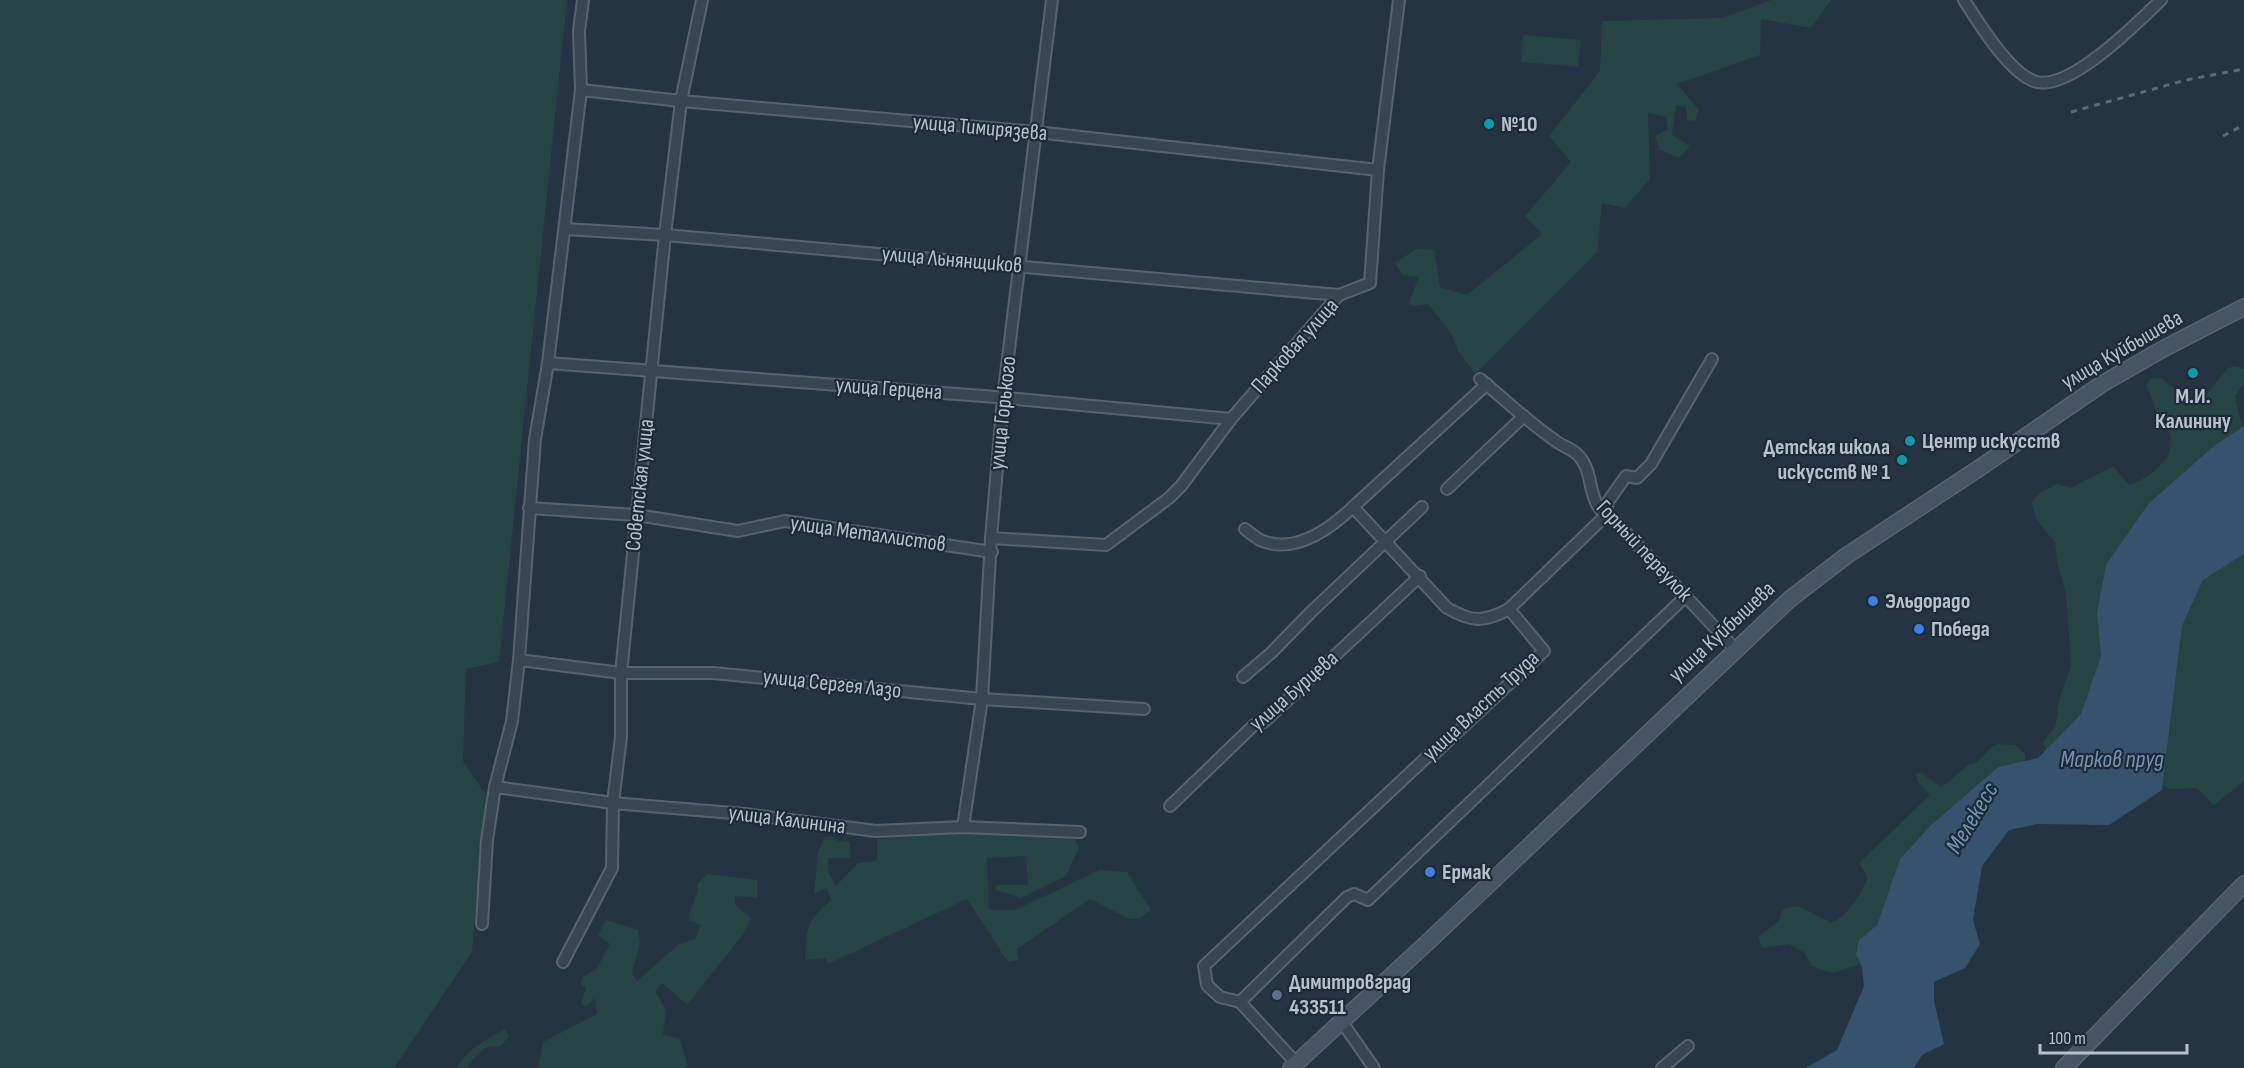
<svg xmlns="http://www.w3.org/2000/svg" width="2244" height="1068" viewBox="0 0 2244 1068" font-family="'Sofia Sans Condensed',sans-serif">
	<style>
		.green { fill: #264444 }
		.water { fill: #36526c }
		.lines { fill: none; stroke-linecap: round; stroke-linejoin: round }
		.minor-casing { stroke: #566470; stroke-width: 14 }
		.secondary-casing { stroke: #566470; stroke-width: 18 }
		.minor { stroke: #384653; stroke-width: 10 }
		.secondary { stroke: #465566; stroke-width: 15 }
		.rail { stroke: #5a6a7a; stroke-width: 3; stroke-dasharray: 6 6; stroke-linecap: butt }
		.culture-dot { fill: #0f9aa8; stroke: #1d2b38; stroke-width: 2 }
		.shop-dot { fill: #3f7fe0; stroke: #1d2b38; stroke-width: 2 }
		.service-dot { fill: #5c6f8a; stroke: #1d2b38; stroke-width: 2 }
		.labels { text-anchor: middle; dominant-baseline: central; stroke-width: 4.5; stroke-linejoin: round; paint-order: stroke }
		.poi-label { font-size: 22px; font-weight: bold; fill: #b5c1cd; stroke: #1d2b38; text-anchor: start }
		.street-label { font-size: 22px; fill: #b5c1cd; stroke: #1d2b38 }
		.water-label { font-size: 24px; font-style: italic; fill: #7395b2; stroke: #1d2b38 }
	</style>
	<rect width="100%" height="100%" fill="#243443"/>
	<g class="green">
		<polygon points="0,0 567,0 499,662 466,669 463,761 486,795 472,952 394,1068 0,1068"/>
		<polygon points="1771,0 1831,0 1811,28 1761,19 1760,55 1677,84 1699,110 1695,121 1687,120 1686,107 1676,105 1672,135 1690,146 1679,158 1660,150 1655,136 1668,129 1666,117 1648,113 1650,179 1625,208 1602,203 1597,252 1475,374 1458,351 1452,335 1428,304 1412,306 1409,302 1419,277 1402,275 1395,263 1416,249 1434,250 1440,287 1467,295 1542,234 1525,216 1571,162 1549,136 1600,71 1602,21 1722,18"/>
		<polygon points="1523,35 1581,40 1578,67 1521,62"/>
		<path d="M2235 366 2244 369V384L2235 396 2242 427 2215 445 2149 503 2097 613 2102 656 2081 714 2046 750 2043 742 2055 727 2060 696 2071 666 2066 593 2057 561 2055 543 2037 520 2031 503 2040 493 2057 484 2071 488 2113 466 2129 485C2144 480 2160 469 2168 455 2171 449 2171 441 2171 435L2160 419 2146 385 2150 379 2161 378 2191 402 2205 396 2228 368Z"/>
		<polygon points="2244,554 2244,781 2214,805 2197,788 2170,789 2163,785 2182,626 2203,580"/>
		<path d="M1999 744 2015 745 2025 754V761L1998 767 1930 826 1900 859 1877 925 1859 940 1856 955 1860 964 1832 973 1812 966 1804 952 1789 944 1762 948 1758 937 1778 922 1783 909 1798 906 1831 923C1849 915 1860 895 1868 878L1859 863 1930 795 1917 781 1916 774 1922 772C1929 781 1935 780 1941 788L1968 765 1977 762 1992 747Z"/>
		<path d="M965 832 1074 838 1079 848 1066 876 1020 898 996 890V885H1028L1026 856 987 858 989 910H1015L1100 870 1127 872 1151 910 1140 918 1129 919 1090 899 1017 949 1019 960 1008 962 967 899 828 964 826 958 805 960C807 928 805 922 831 900L827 888 814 894 818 852 825 837 833 836 838 841 850 842 851 858H828V872L836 886 858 863 877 861V839Z"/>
		<path d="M708 874 757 880V898L735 896V905L751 918 744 933 687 1005 662 983 655 991 666 1010 663 1035 679 1038 688 1066 685 1068H538L543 1042 597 1014 595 998 586 1006 581 1004 586 988 580 984 582 977 596 970 610 944 598 935 606 920 638 930 640 943 632 974 637 981 678 945 695 939 701 925 689 921C689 904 699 898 697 884Z"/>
		<path d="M505 1029 509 1037 500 1046 486 1047 470 1062 468 1068H457C467 1049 487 1039 505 1029Z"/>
	</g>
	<polygon class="water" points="2244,426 2244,554 2203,580 2182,626 2162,790 2109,825 2037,824 2009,830 1982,866 1973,920 1980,944 1965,968 1934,982 1934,1001 1944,1044 1922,1055 1914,1068 1806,1068 1837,1050 1864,986 1862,967 1856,955 1859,940 1877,925 1900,859 1930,826 1998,767 2038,758 2081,714 2101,656 2097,613 2106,565 2149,503 2215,445"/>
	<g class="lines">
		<defs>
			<g id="minor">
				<path d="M1964 0C1978 22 2011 76 2037 82 2071 90 2137 23 2161 0"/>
				<polyline points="581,90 681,101 1036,132 1378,170"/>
				<polyline points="565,229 665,235 1339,295"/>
				<polyline points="548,363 996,397 1231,419"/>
				<path d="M1480 379C1504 399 1527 421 1553 439 1560 445 1570 448 1577 454 1598 474 1582 504 1615 521L1735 649"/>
				<path d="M1487 384 1353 507 1447 608C1472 622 1483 623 1509 609"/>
				<polyline points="1447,489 1524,416"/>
				<polyline points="529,508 636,515 738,531 785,521 992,552"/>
				<path d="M1245 529C1250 533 1255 537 1260 540 1294 555 1330 529 1353 507"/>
				<polyline points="991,538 1106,545 1169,498 1181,486 1231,419 1339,295 1370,283 1378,170 1399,0"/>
				<polyline points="519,660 621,673 713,673 982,699 1144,709"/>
				<polyline points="1243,677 1271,653 1311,612 1422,507"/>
				<polyline points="495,787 613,803 745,814 876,831 963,827 1080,832"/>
				<polyline points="1170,806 1254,725 1264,722 1420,576"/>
				<polyline points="963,827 982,699 991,538 1003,398 1052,0"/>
				<polyline points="482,924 487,840 495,787 512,721 519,660 535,439 548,363 581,90 579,31 583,0"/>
				<polyline points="563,962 612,868 613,803 621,737 621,673 665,235 681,101 702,0"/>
				<polyline points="1240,1002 1347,897 1354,894 1368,900 1686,596"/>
				<polyline points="1342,1022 1374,1068"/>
				<polyline points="1296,1063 1240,1002 1220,997 1207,985 1204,966 1429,755 1434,754 1544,651 1509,609 1601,520 1607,517 1607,503 1626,476 1637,478 1651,464 1712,359"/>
				<polyline points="1662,1068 1688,1046"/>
			</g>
			<g id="secondary">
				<polyline points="1291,1068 1429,941 1790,599 1846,556 1978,469 2102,384 2163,349 2244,307"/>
				<polyline points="2064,1068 2244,884"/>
			</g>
		</defs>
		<use href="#minor" class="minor-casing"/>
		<use href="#secondary" class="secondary-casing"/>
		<use href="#minor" class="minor"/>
		<use href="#secondary" class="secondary"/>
		<g class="rail">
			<polyline points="2071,112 2186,80 2244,69"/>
			<polyline points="2223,136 2244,125"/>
		</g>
	</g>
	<g class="culture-dot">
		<circle cx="1489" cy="124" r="6"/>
		<circle cx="2193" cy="373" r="6"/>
		<circle cx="1910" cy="441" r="6"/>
		<circle cx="1902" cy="460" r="6"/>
	</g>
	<g class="shop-dot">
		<circle cx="1873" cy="601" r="6"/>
		<circle cx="1919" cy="629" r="6"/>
		<circle cx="1430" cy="872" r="6"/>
	</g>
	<circle class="service-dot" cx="1277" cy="995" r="6"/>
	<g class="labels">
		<g class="poi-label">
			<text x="1501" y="124">№10</text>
			<text x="2193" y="396" text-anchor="middle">М.И.<tspan x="2193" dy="25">Калинину</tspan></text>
			<text x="1922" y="441">Центр искусств</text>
			<text x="1890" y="447" text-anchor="end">Детская школа<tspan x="1890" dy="25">искусств № 1</tspan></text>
			<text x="1885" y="601">Эльдорадо</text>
			<text x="1931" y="629">Победа</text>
			<text x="1442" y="872">Ермак</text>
			<text x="1289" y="982">Димитровград<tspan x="1289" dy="25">433511</tspan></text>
		</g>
		<g class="street-label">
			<text transform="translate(980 128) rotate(5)">улица Тимирязева</text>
			<text transform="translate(952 260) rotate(5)">улица Льнянщиков</text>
			<text transform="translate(1295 346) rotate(-48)">Парковая улица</text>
			<text transform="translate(2122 350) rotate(-30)">улица Куйбышева</text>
			<text transform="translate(889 389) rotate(4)">улица Герцена</text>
			<text transform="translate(1003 413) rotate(-84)">улица Горького</text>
			<text transform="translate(640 485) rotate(-84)">Советская улица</text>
			<text transform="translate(868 534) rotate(8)">улица Металлистов</text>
			<text transform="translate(1644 551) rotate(47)">Горный переулок</text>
			<text transform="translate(1722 632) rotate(-43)">улица Куйбышева</text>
			<text transform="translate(832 684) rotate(6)">улица Сергея Лазо</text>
			<text transform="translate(1294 691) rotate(-41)">улица Бурцева</text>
			<text transform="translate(1481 706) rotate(-43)">улица Власть Труда</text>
			<text transform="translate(787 820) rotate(7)">улица Калинина</text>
		</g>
		<g class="water-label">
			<text x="2112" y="759">Марков пруд</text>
			<text transform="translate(1972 818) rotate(-59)">Мелекесс</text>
		</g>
	</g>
	<path d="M2040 1044v9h147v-9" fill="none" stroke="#b5c1cd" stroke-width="3"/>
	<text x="2049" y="1044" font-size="18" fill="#b5c1cd" stroke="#1d2b38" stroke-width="4.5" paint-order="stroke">100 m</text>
</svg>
